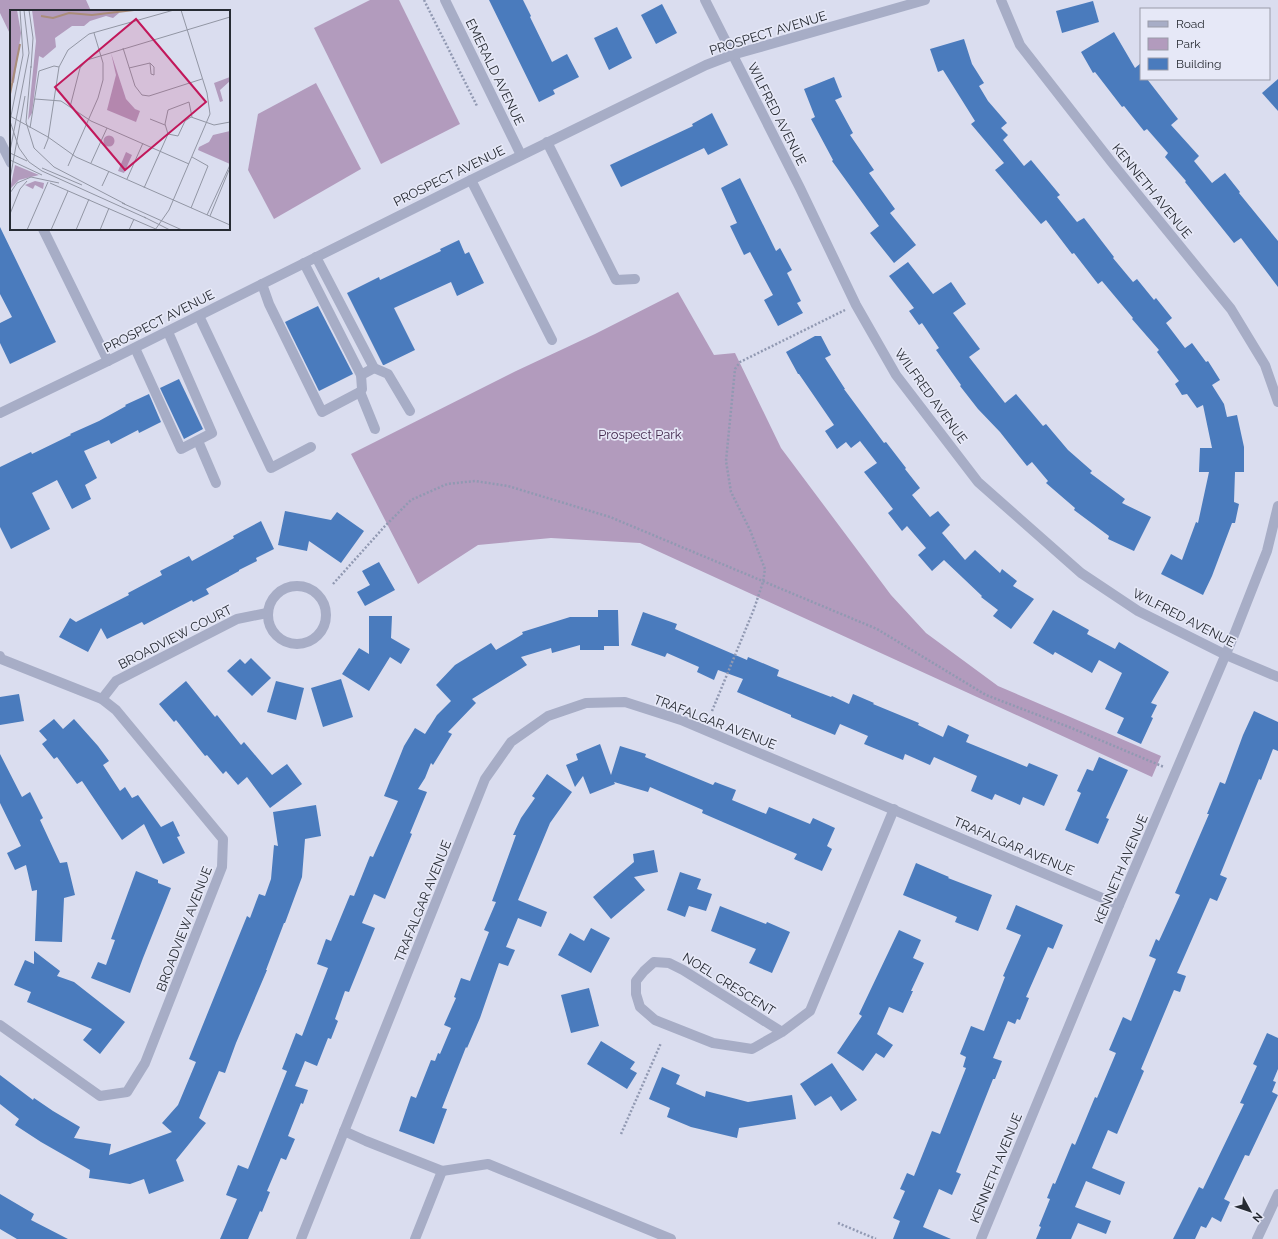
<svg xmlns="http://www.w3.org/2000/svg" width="1278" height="1239" viewBox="0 0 1278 1239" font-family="Raleway,sans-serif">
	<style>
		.green { fill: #b29bbd }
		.building { fill: #4a7bbd }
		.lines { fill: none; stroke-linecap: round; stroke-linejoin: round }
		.path { stroke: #9199b2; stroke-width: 2.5; stroke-dasharray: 2 2; stroke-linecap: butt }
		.service { stroke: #a7adc6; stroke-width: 10 }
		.minor { stroke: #a7adc6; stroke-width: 10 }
		.labels { text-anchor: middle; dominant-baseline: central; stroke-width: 3.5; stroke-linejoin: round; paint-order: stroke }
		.street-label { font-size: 13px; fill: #272b33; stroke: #e6e8f7 }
		.park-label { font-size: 13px; fill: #452c50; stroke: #e6e8f7 }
		.inset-river { fill: none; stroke: #aa8d7b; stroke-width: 2 }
		.inset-road { fill: none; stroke: #9296a4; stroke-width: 1 }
		.view { fill: #c2185b; fill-opacity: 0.15; stroke: #c2185b; stroke-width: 2 }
		.inset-edge { fill: none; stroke: #272b33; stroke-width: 2 }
	</style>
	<rect width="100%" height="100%" fill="#daddef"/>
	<g class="green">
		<polygon points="0,0 86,0 91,11 11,11 11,36 0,13"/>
		<polygon points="370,0 399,0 460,124 381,164 314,28"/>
		<polygon points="316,83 361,169 274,219 248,170 258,114"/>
		<polygon points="678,292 714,355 735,353 781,448 891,595 926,633 998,686 1161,756 1152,777 640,543 551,538 478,545 418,584 351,454 516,371 595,334"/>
	</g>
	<g class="building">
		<polygon points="489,0 523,0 531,16 530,17 552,62 567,54 579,77 553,90 555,94 539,102"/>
		<polygon points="1093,1 1099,22 1062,33 1056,11"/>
		<polygon points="662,4 677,33 656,44 641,15"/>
		<polygon points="617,27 632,58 609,70 594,38"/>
		<polygon points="1114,32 1135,68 1141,63 1141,79 1147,79 1178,119 1171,125 1199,156 1194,161 1212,183 1225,173 1240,192 1239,193 1278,241 1278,287 1241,238 1234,243 1185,182 1186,181 1165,157 1168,153 1147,129 1144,131 1124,106 1122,107 1095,72 1093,73 1081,52"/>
		<polygon points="964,39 972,64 984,83 979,86 988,101 1007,123 1001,128 1008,135 1003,140 1024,166 1031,160 1060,195 1057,197 1077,222 1084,218 1114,257 1113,258 1133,282 1137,279 1154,300 1156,298 1172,318 1166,323 1185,348 1192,343 1206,362 1208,361 1220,380 1212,385 1224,404 1227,417 1237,415 1244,447 1244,472 1235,472 1234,502 1239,504 1235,523 1232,523 1212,576 1203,595 1161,574 1171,554 1182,560 1196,522 1198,523 1209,472 1199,472 1200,448 1212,448 1203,405 1197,408 1187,394 1182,395 1175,384 1179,381 1157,352 1159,350 1132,319 1133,318 1102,281 1098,284 1074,253 1072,254 1046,220 1041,224 995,170 1004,163 971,124 975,121 943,70 938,72 930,49"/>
		<polygon points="834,77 842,97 835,100 853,133 850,135 874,170 869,173 895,209 890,213 916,245 894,263 870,233 879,226 832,161 833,160 811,119 815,117 804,89"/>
		<polygon points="1278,79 1278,111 1262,93"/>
		<polygon points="712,113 728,145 708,155 704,148 621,187 610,165 693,126 692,124"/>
		<polygon points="740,178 776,251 780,248 792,270 787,273 801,301 797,303 803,313 778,326 764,300 773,295 750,252 744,255 730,226 737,223 721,188"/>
		<polygon points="0,227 56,342 10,364 0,343 0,323 12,317 0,294"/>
		<polygon points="459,240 465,254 469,252 484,283 457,296 451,282 394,308 415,350 384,365 383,365 347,293 379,277 380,280 441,251 440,249"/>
		<polygon points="908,262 933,294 951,282 966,304 953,313 980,349 969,357 1005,403 1016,394 1043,426 1046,424 1068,450 1092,471 1090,473 1125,499 1122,503 1151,517 1134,551 1108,539 1109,536 1074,510 1075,508 1046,483 1048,481 1032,462 1027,466 1000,432 978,409 960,386 961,385 936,350 939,348 922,323 919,325 909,311 914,308 889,276"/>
		<polygon points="318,306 353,374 319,391 285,322"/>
		<polygon points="815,336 821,336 831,355 825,358 845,389 844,389 884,443 886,442 906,468 905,469 920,488 912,495 930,517 938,511 950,525 942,533 965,560 975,550 1000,573 1002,569 1017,581 1013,586 1034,599 1011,629 993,616 998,610 981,597 982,596 944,560 932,571 918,555 926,548 907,526 902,531 888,513 893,509 864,472 877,463 860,441 851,448 846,442 837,449 825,431 834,425 799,374 798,374 786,352"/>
		<polygon points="179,379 203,429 184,439 160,388"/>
		<polygon points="149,394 161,422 139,433 138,430 111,444 109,440 84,451 97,478 85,485 91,499 72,509 57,480 32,493 50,529 11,549 0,527 0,467 31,452 32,454 71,435 70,434 99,421 126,406 125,405"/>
		<polygon points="285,511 331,520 337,512 364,531 341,563 309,541 307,551 278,545"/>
		<polygon points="261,521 274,549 256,558 257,561 239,570 239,571 206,589 209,594 193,602 192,600 144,625 142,622 107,639 101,628 88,652 59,637 70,618 76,622 129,595 128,593 162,575 160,571 189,556 192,561 234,538 233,536"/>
		<polygon points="379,562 395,590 365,606 357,592 370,585 362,571"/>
		<polygon points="598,610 618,610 619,646 604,646 604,650 580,650 580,645 552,653 551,648 521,657 527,665 472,699 476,703 448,732 452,734 433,765 431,763 425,778 418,789 427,792 410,833 412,834 385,899 374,894 362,923 375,928 349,992 345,991 335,1019 338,1021 331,1039 328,1038 317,1066 305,1061 295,1086 308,1090 303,1104 301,1103 288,1136 295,1139 286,1160 281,1158 267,1191 270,1192 262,1212 260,1211 248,1239 220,1239 237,1199 226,1195 238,1165 248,1169 287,1071 282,1069 296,1033 302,1036 328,968 317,964 326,939 331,941 350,895 354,896 370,856 373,857 398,801 384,796 404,746 415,728 425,734 437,715 451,701 436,685 455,665 491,643 496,650 523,634 522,632 570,617 598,617"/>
		<polygon points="1053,610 1089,630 1087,634 1115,649 1119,642 1169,672 1151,703 1157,705 1151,717 1153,718 1141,744 1117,733 1124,718 1105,709 1122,673 1099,660 1092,673 1055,652 1053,655 1033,643"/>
		<polygon points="643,612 677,624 675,629 747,660 748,657 779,670 777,676 831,697 832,696 849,704 853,694 874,703 873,704 919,723 918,725 943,737 948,725 969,735 966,742 1027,767 1029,763 1058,775 1044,806 1023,797 1020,805 995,794 992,800 971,791 977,776 934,757 930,765 905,754 903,760 864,744 868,736 840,724 835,735 791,717 791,715 737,692 743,679 718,670 714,680 697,672 699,667 667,653 665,657 631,645"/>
		<polygon points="369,616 392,616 391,638 410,649 401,664 390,657 369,691 342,674 359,648 369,654"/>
		<polygon points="251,658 271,678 252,696 227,671 240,659 245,664"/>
		<polygon points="341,679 353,717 323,727 311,688"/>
		<polygon points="186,681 215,717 217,715 241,745 244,742 272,775 287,764 302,784 270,808 247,777 238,785 226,771 223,774 207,755 205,756 176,720 174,722 159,704"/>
		<polygon points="276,681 304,688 296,720 267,712"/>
		<polygon points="19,694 24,721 0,725 0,697"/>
		<polygon points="1254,711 1278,722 1278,751 1273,749 1261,780 1259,779 1220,875 1227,878 1217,901 1210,898 1185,955 1177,973 1186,976 1180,992 1174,990 1141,1069 1144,1071 1117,1134 1108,1130 1092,1168 1125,1182 1120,1195 1086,1181 1075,1207 1111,1221 1106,1234 1078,1223 1071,1239 1036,1239 1041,1227 1039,1226 1050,1199 1047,1198 1053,1183 1055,1184 1072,1143 1075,1145 1095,1097 1097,1098 1116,1053 1109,1050 1123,1017 1131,1021 1156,959 1149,956 1156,939 1159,941 1180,895 1175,893 1209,814 1207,814 1220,782 1225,784 1243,735"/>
		<polygon points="54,719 63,729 74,719 98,746 109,761 103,765 120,791 125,787 132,798 138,795 161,827 173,821 180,836 177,837 185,853 163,864 144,824 122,840 82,781 77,784 57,757 54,759 42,744 47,740 39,731"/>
		<polygon points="600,744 611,775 620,746 646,754 645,757 713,785 715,782 736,790 732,800 766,814 769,807 810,824 813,818 835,828 827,846 832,849 822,871 794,859 797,854 702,813 703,810 650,787 648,792 614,782 615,784 590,794 583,776 575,787 566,765 578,760 576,754"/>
		<polygon points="0,754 22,797 30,792 43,818 40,820 60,863 67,862 75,895 64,898 62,942 35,941 37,890 32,891 26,865 15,870 7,853 21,846 0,803"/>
		<polygon points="1099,757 1128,770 1106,818 1109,819 1098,844 1065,830 1081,793 1077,791 1087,769 1093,771"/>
		<polygon points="547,774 572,792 550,823 518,900 547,912 541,927 518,918 506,947 515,950 508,966 499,963 480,1018 467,1048 466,1047 442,1108 447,1109 434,1144 399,1131 411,1096 416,1098 431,1060 435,1061 438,1053 440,1054 451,1028 444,1025 456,998 454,997 461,978 470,981 489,932 484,930 496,902 492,901 516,835 513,835 521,818 535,798 532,796"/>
		<polygon points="316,805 321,836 305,839 302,877 285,923 284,923 266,970 267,970 236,1043 225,1073 219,1071 199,1118 206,1123 176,1160 184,1181 149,1194 144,1179 130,1184 89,1178 90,1170 41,1142 15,1125 19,1119 0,1104 0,1075 33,1100 34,1098 53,1111 80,1127 74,1138 111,1144 109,1155 172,1132 162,1123 178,1105 196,1062 189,1059 247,916 250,918 259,894 265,896 271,879 274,845 278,846 273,812"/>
		<polygon points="654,850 658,872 634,877 645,890 611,919 593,897 634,862 633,854"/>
		<polygon points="916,863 949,877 948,878 992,895 978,931 955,922 957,917 903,895"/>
		<polygon points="136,871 158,880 158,883 171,888 143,958 130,993 91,978 98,962 106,965 115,940 111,939"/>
		<polygon points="680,872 701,879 697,889 712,894 706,911 689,906 685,917 667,910"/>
		<polygon points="1016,905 1063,925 1053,949 1048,947 1026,997 1029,998 1020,1020 1017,1019 1015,1024 1008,1021 993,1058 1002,1061 995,1079 993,1079 956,1172 961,1174 952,1195 939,1189 923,1227 951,1239 893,1239 900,1221 893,1218 905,1191 900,1189 907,1173 914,1176 932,1131 940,1134 966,1068 963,1067 966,1057 960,1054 971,1026 984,1031 1005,977 1003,976 1021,935 1006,929"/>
		<polygon points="720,906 766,924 767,922 790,932 772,973 749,963 756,949 711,931"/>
		<polygon points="591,928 610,938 591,973 558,955 570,933 584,941"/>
		<polygon points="899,930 921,940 913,958 924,963 911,991 913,991 903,1013 889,1007 877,1034 893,1045 884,1058 876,1053 863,1071 837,1053 862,1016 859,1014"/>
		<polygon points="34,951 60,971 57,976 74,982 125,1022 100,1054 83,1040 92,1029 27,1002 31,992 14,985 25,960 34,964"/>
		<polygon points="589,988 599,1026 571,1033 561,995"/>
		<polygon points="1267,1033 1278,1038 1278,1069 1273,1081 1276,1082 1272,1092 1278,1095 1249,1156 1245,1155 1224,1199 1230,1202 1221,1222 1212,1217 1206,1228 1201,1226 1195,1239 1173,1239 1199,1187 1203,1189 1244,1104 1240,1103 1257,1066 1253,1064"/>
		<polygon points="601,1041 635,1062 630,1069 637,1073 627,1089 587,1064"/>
		<polygon points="832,1063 857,1100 841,1111 831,1096 815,1106 800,1084"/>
		<polygon points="662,1067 680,1075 676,1084 705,1097 706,1091 748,1102 792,1095 796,1119 739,1128 737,1138 691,1127 667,1117 670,1108 649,1099"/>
		<polygon points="0,1194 34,1214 31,1220 68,1239 17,1239 0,1229"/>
	</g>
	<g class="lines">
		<g class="path">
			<polyline points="424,0 477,106"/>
			<polyline points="333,584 385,526 411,500 447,484 475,481 508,486 610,517 877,629 986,695 1069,727 1164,767"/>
			<polyline points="712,711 754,609 763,582 765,569 750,530 731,492 726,461 735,369 740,362 845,310"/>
			<polyline points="621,1134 661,1043"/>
			<polyline points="838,1223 876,1239"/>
		</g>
		<g class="service">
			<polyline points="547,142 616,280 635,279"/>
			<polyline points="471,180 552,340"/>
			<polyline points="316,257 374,368 388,374 410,411"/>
			<polyline points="304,263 361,375"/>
			<polyline points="262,284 269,304 322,412 360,392 362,389 361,375 374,368"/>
			<polyline points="199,316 271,468 311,447"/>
			<polyline points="135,348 181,449 212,433 168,332"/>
			<polyline points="360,392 375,429"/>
			<polyline points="198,441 216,483"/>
			<polyline points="344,1131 366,1141 442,1171 415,1239"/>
			<polyline points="442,1171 488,1164 671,1239"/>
		</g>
		<g class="minor">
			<polyline points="445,0 521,155"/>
			<polyline points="705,0 800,188 856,305 896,375 978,482 1081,573 1138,611 1226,655 1278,677"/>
			<polyline points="1001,0 1020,45 1113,164 1231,309 1265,365 1278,402"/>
			<polyline points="0,141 11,163"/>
			<polyline points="43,229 108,361"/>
			<polyline points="0,413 108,361 471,180 706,65 732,55 757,48 925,0"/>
			<circle cx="297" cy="615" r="29"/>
			<polyline points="0,656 1,659 102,699 116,710 223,839 222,867 145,1063 127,1092 100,1096 0,1025"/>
			<polyline points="102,699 116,681 237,619 267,613"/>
			<polyline points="782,1032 683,970 669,963 654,962 644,971 636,981 636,994 640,1007 655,1020 713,1043 752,1049 782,1032 810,1011 894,809"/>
			<polyline points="301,1239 485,779 511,742 548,716 586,703 625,702 681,720 1119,905"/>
			<polyline points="981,1239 1119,905 1234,635 1267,551 1278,506"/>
			<polyline points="1257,1239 1278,1194"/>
		</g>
	</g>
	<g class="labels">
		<g class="street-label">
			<text transform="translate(768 33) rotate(-17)">PROSPECT AVENUE</text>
			<text transform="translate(495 72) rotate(64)">EMERALD AVENUE</text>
			<text transform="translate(777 114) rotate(63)">WILFRED AVENUE</text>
			<text transform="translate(449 176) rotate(-26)">PROSPECT AVENUE</text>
			<text transform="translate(1152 191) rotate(51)">KENNETH AVENUE</text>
			<text transform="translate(159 321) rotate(-27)">PROSPECT AVENUE</text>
			<text transform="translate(931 396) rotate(54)">WILFRED AVENUE</text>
			<text transform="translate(1184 618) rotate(27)">WILFRED AVENUE</text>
			<text transform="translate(175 637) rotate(-27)">BROADVIEW COURT</text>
			<text transform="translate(715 722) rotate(21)">TRAFALGAR AVENUE</text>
			<text transform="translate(1014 846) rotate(23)">TRAFALGAR AVENUE</text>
			<text transform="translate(1121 869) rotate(-67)">KENNETH AVENUE</text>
			<text transform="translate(423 901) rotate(-68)">TRAFALGAR AVENUE</text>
			<text transform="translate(184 929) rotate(-69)">BROADVIEW AVENUE</text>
			<text transform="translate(729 984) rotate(32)">NOEL CRESCENT</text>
			<text transform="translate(996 1168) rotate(-68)">KENNETH AVENUE</text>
		</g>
		<g class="park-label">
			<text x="640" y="434">Prospect Park</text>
		</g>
	</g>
	<g transform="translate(10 10)">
		<rect width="220" height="220" fill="#daddef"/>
		<path d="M0 0H7L11 23 4 73 0 71ZM22 0H107L109 3 103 8 96 6 80 11 74 16H62L45 28 46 37 33 48 29 46 22 103 18 110 26 31ZM101 43 116 89 125 99 130 101 126 112 97 100 106 65ZM220 67V71L210 80 213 91 210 92 204 73ZM220 121V154L188 140 189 137 199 132 203 125ZM93.5 131a5.5 5.5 0 1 1 11 0a5.5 5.5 0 1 1-11 0ZM116 142 122 145 114 163 108 161ZM5 155 29 165 9 170 0 179ZM25 171 34 173 33 179 25 175 23 179 15 175Z" fill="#b29bbd"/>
		<path class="inset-river" d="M31 6 43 8 59 3 82 5 124 0M0 84 10 34"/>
		<path class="inset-road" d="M10 0 13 45 0 111 9 138 19 152 32 161 136 208M19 0 23 28 21 58M113 38 125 76 132 85 139 86 192 69M21 56 16 112 24 138 44 157 115 194M119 58 140 53 144 57V65L141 64 140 53M25 89 51 91 81 111 179 154M60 97 70 58 77 50 220 7M0 106 38 127 66 147 220 215M140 109 155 115M20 118 29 61 44 56 49 57M158 124 168 126 175 111 181 107 204 115 220 112M34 139 38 129 49 57 58 40 79 24 164 0M0 141 19 43 14 0M0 143 17 151M0 150 32 165M81 153 97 118M58 156 88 88 93 70V53L84 23M32 158 72 175M0 169 15 86M117 169 133 133M40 173 148 220M92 176 99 161M134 178 158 124 155 114 158 100 179 92 182 107M0 183 7 173 21 167 49 173M112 193 172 220M181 198 198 156 182 147M0 204 10 179 17 171M197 205 220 155M200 206 219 160M134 207 160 220M17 220 38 172M41 220 58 181M66 220 79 189M90 220 99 198M119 220 124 209M145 220 159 200 200 104 197 83 171 0"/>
		<path class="view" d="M126 9 196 92 115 160 45 77Z"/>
		<rect width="220" height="220" class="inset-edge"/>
	</g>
	<rect x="1140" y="8" width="130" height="72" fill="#e6e8f7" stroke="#9a9ca9"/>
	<rect x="1148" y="21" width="20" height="6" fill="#a7adc6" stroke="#9a9ca9"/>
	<text x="1176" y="28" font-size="12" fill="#272b33">Road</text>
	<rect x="1148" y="38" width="20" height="12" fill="#b29bbd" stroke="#9a9ca9"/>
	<text x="1176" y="48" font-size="12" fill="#272b33">Park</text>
	<rect x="1148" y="58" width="20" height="12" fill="#4a7bbd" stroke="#9a9ca9"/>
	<text x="1176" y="68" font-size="12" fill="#272b33">Building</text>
	<g transform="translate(1250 1211) rotate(130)" stroke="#e6e8f7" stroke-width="3" paint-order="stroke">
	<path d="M0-3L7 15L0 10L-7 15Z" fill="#272b33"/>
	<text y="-6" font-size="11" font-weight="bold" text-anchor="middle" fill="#272b33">N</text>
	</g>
</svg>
